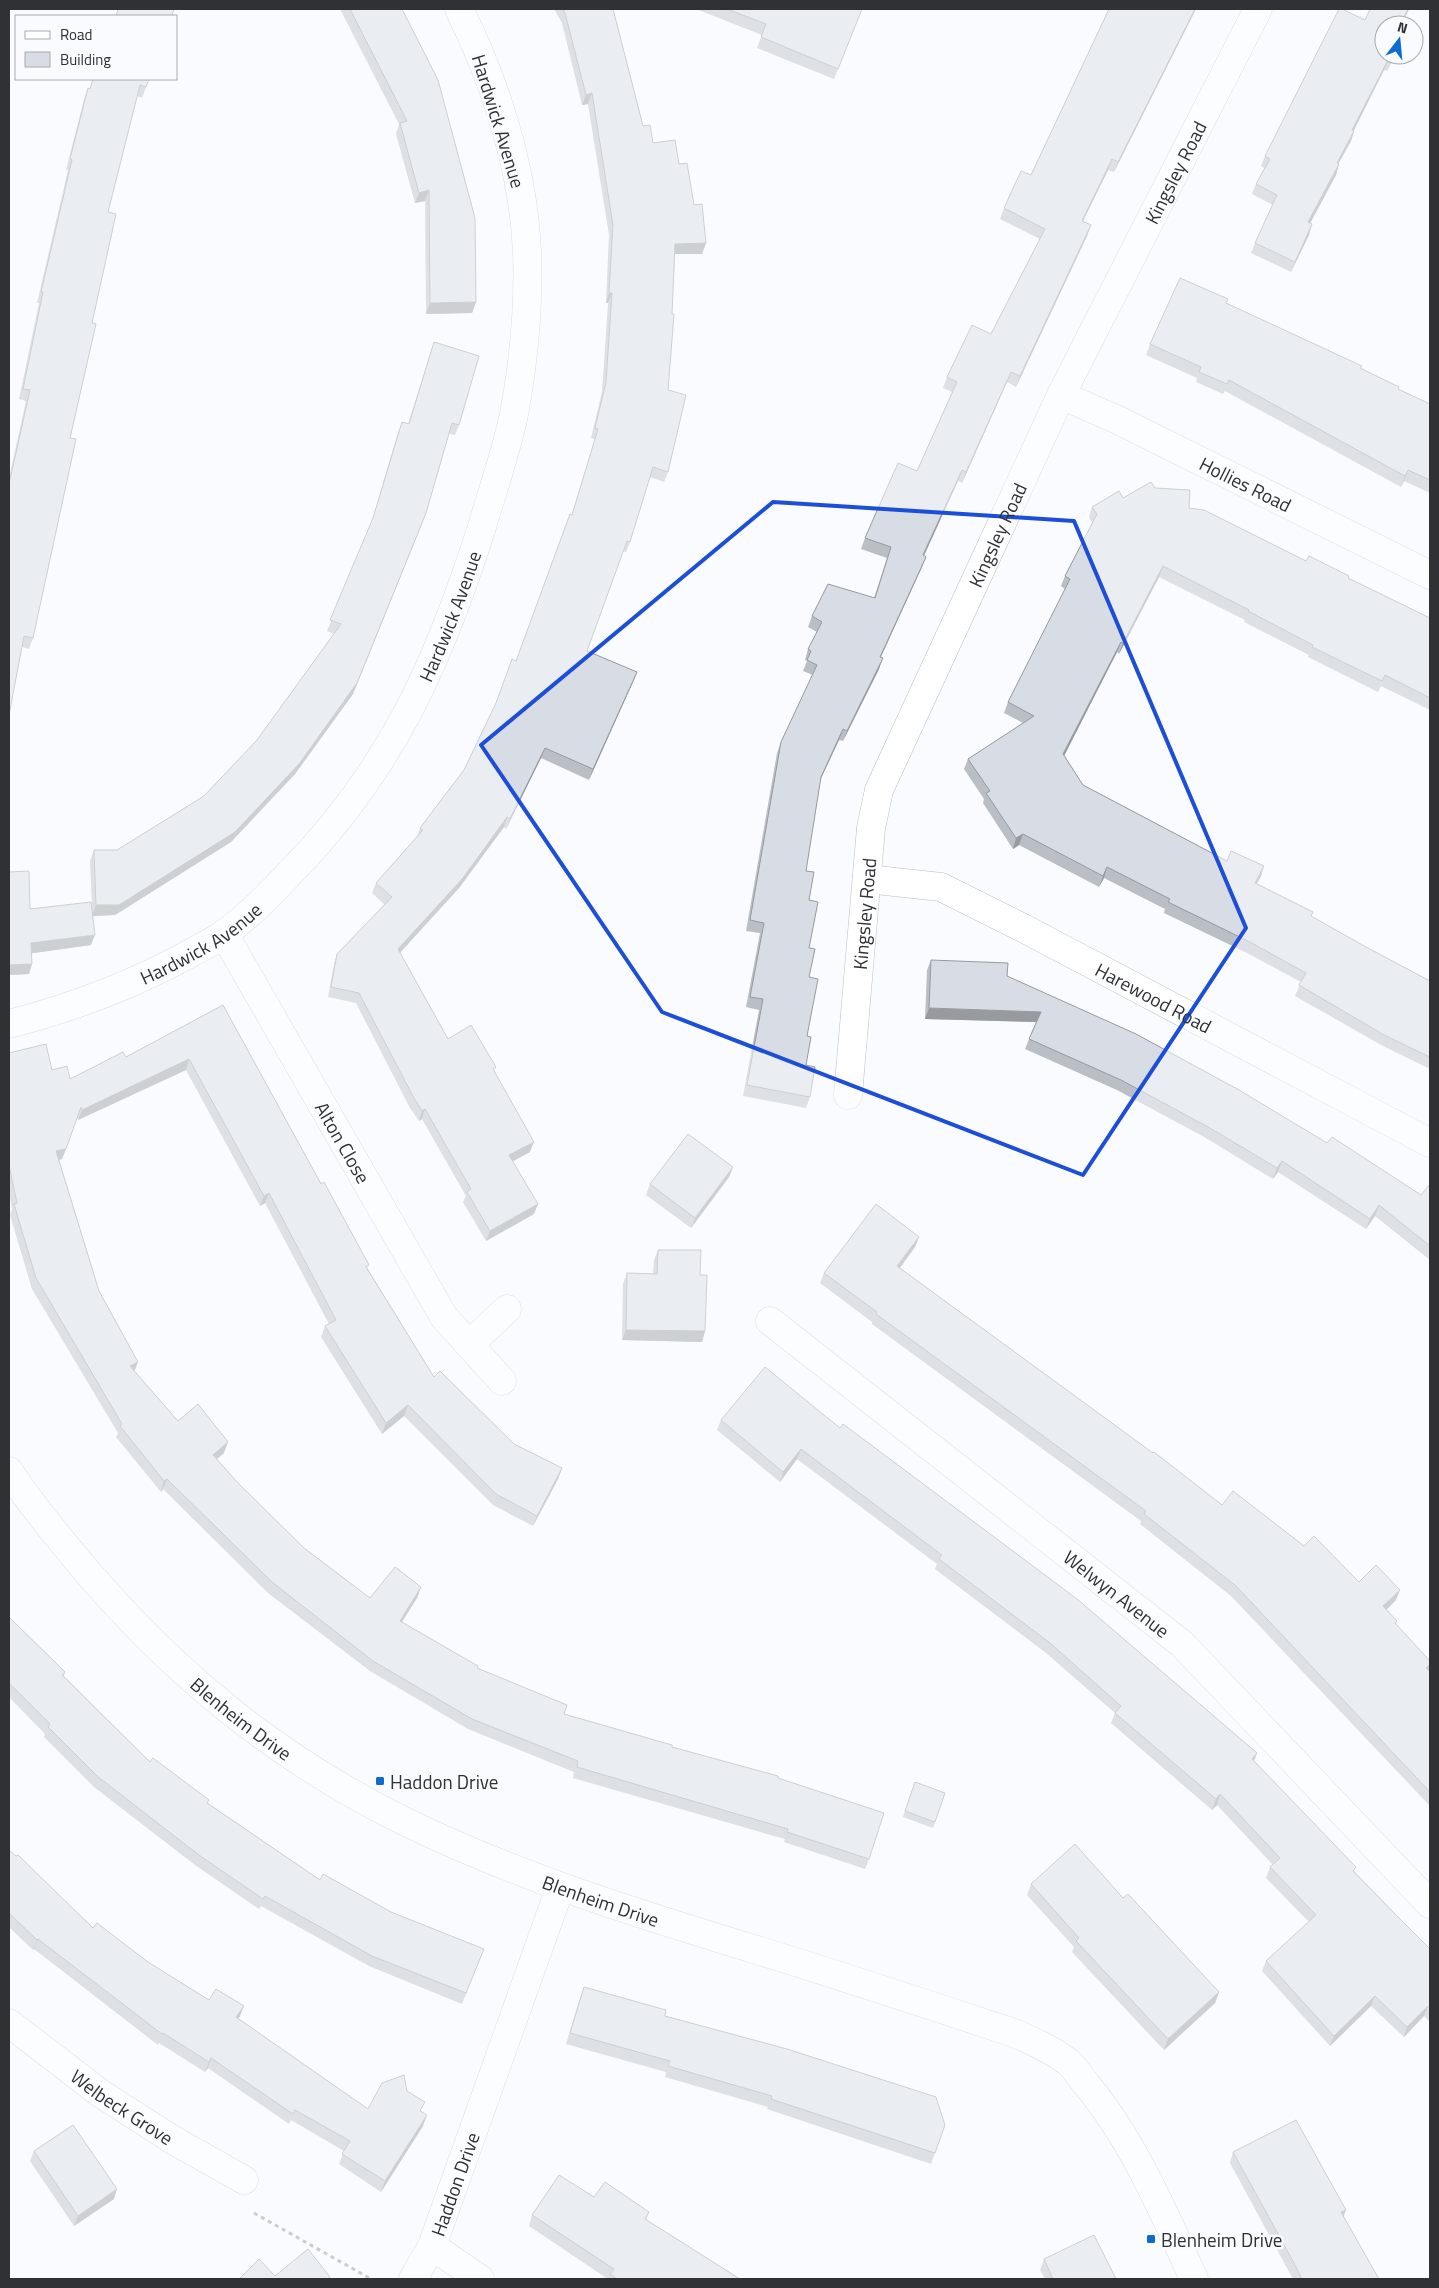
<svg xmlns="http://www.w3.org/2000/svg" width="1439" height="2288" viewBox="0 0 1439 2288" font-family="'Titillium Web',sans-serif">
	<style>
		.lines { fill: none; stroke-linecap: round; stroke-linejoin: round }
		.street-casing { stroke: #b9bec5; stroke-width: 29 }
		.secondary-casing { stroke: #b9bec5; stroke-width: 29 }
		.path { stroke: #939598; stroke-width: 3; stroke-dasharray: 4 4; stroke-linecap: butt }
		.street { stroke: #fff; stroke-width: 28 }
		.secondary { stroke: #fff; stroke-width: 28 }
		.wall { fill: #babec5 }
		.shaded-wall { fill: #979ba0 }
		.building { fill: #d8dde5; stroke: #979ba0 }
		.marked { fill: none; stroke: #1d4ed8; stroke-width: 4; stroke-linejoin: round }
		.poi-dot { fill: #0b6bd4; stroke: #f9fbfe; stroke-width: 2 }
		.labels { text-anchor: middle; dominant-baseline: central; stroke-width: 5; stroke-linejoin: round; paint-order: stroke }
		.street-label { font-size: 19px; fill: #2f3134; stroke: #f9fbfe }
		.poi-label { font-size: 19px; fill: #2f3134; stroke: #f9fbfe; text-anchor: start }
	</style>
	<rect width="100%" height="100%" fill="#f9fbfe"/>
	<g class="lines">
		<defs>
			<g id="street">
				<path id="s1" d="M1061 395 1118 420 1430 575"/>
				<path id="s2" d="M867 879 941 887 1025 929 1430 1143"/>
				<path id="s3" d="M224 934 444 1317 502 1381"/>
				<path id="s4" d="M9 1024C71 1008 135 984 191 953 202 947 214 941 224 934 248 917 269 895 289 874 390 772 438 664 481 530 492 492 506 453 514 414 524 360 529 305 527 251 523 168 496 83 459 9"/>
				<path id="s5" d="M848 1095 871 828 879 790 1061 395 1258 9"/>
				<path id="s6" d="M770 1321 1182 1644 1430 1904"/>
				<polyline points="469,1345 507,1309"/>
				<path id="s7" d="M9 2023 100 2093 173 2140 244 2180"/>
				<polyline points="432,2246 480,2279"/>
				<path id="s8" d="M413 2279 432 2246 560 1888"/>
			</g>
			<g id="secondary">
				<path id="s9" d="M9 1471C28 1501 51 1528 74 1556 167 1668 272 1756 404 1821 518 1877 639 1914 760 1951 845 1977 929 2005 1014 2033 1033 2041 1051 2049 1068 2062 1075 2068 1081 2078 1087 2085 1134 2142 1164 2213 1194 2279"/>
			</g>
		</defs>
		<use href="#street" class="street-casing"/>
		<use href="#secondary" class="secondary-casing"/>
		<polyline class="path" points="254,2213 371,2279"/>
		<use href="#street" class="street"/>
		<use href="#secondary" class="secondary"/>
	</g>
	<g class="wall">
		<polygon points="340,9 402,9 476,302 472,313 426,314 425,201 415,203 396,134 399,124"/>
		<polygon points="554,9 613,9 643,126 653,143 679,164 694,205 706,243 702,254 675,254 668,390 668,472 664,482 650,477 630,542 626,552 623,551 587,651 637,672 633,682 589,780 541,758 506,829 504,827 459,888 400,953 448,1039 494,1072 530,1152 513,1161 534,1214 486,1241 463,1202 466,1196 422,1119 419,1121 410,1108 356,1003 328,997 334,964 337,954 385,905 372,893 376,883 417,837 420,828 464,770 496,703 516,661 572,514 595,439 591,438 602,392 608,303 606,303 609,235 588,104 582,105 562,23"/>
		<polygon points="696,9 862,9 834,79 757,48 762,35"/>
		<polygon points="1109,9 1196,9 1114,172 1108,170 1083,221 1087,236 1016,387 1007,382 962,483 958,481 924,556 926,557 922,567 881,657 879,669 843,741 839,740 820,780 806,871 809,900 809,977 806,1065 810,1097 806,1108 743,1096 759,1010 746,1007 760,933 746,931 777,753 781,742 813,675 803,671 807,661 805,660 808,649 817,632 808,627 812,616 874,598 887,558 861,549 865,538 917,471 952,392 943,388 947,377 991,334 1040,239 1000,219 1004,208 1031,175"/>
		<polygon points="1370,9 1409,9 1402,25 1384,55 1395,55 1387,71 1384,70 1354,130 1351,141 1338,164 1339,164 1336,175 1310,223 1312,224 1309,235 1291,272 1251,253 1255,243 1273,205 1252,194 1256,184 1264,168 1261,166 1265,156 1365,20"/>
		<polygon points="149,79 142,98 137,96 108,212 92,323 33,638 29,649 22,647 9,715 9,478 26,401 19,399 39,303 37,303 68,170 66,170 84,99 88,88 90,89"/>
		<polygon points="1226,303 1361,368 1398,389 1430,404 1430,493 1404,481 1401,487 1225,391 1223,394 1196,382 1197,378 1146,355 1150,344"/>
		<polygon points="434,342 459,425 455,435 449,434 426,513 422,524 353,694 295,774 231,842 115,915 93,916 91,945 32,953 32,964 29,974 9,975 9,872 30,909 92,907 90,861 94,850 117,850 204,796 257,740 334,634 327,631 371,524 398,432 402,422 408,424"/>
		<polygon points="1155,488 1189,508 1306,561 1348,579 1430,618 1430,710 1381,686 1378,692 1308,657 1309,655 1244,622 1245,620 1159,577 1119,654 1117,652 1064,755 1083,785 1227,861 1261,876 1256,884 1313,912 1311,916 1366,947 1430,981 1430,1069 1383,1046 1295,996 1301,982 1247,953 1164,913 1165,909 1104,878 1099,887 1019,845 1013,849 983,803 984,799 964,769 968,759 1023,723 1004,713 1008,702 1065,589 1061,586 1065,576 1092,523 1089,517 1092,507 1123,498"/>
		<polygon points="931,960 1007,976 1327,1143 1421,1195 1430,1185 1430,1260 1375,1216 1366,1229 1278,1172 1273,1179 1206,1138 1117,1090 1025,1049 1036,1022 925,1019 927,970"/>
		<polygon points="223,1005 368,1269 434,1377 514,1444 562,1468 558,1479 533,1526 493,1505 404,1416 382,1434 321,1337 325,1326 329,1324 265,1203 260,1206 186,1070 78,1120 77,1118 62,1159 59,1160 99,1291 138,1362 134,1372 178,1421 224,1453 217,1459 239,1484 304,1548 370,1598 421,1587 417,1598 402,1622 478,1668 564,1714 672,1747 778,1778 869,1859 865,1869 784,1842 785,1839 573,1778 574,1772 468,1729 370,1671 268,1593 163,1489 161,1492 116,1437 118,1433 32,1289 10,1215 12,1209 9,1193 9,1053 52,1070 70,1079 126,1057"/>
		<polygon points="733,1167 729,1177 691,1228 646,1195 650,1184"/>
		<polygon points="919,1237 915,1247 900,1268 1222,1505 1304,1546 1359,1582 1396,1600 1386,1610 1397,1621 1396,1624 1430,1672 1430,1806 1231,1596 1140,1524 1141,1521 872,1324 872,1322 820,1283 824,1273"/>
		<polygon points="658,1250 700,1275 705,1331 702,1342 622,1340 623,1284 627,1273 653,1274 654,1260"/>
		<polygon points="721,1420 840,1428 1254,1761 1355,1872 1403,1922 1430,1949 1430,2022 1424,2016 1404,2037 1371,2006 1330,2046 1262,1971 1266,1961 1309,1922 1266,1878 1270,1867 1273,1865 1217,1805 1212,1810 1111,1723 1115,1713 1046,1653 935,1569 937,1564 797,1459 780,1482 717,1430"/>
		<polygon points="9,1617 65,1672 64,1676 150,1762 208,1803 320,1880 391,1912 480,1959 462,2004 369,1966 261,1906 259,1909 195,1865 94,1787 44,1737 45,1734 9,1697"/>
		<polygon points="915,1782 945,1793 933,1828 903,1817"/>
		<polygon points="9,1850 93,1928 209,2000 240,2016 238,2019 368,2109 407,2091 422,2112 423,2126 381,2192 339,2164 344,2151 291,2120 289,2124 208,2068 205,2072 159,2043 158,2045 34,1949 33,1950 9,1927"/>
		<polygon points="1031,1884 1123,1898 1219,1992 1215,2003 1164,2050 1072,1952 1074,1947 1027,1895"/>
		<polygon points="584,1987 665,2016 945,2125 931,2164 767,2109 768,2107 665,2077 666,2072 566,2044 580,1998"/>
		<polygon points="34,2151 114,2199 74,2226 30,2161"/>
		<polygon points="1233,2152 1343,2217 1379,2279 1293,2279 1230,2163"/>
		<polygon points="594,2197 649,2212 646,2220 740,2279 608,2279 529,2226 532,2215"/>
		<polygon points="1044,2259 1116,2279 1045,2279 1040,2270"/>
	</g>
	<g class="shaded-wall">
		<polygon points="1195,9 1196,9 1114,172 1118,162"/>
		<polygon points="1408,9 1409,9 1402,25 1400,25"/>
		<polygon points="1394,55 1395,55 1387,71 1391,61"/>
		<polygon points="1388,60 1384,70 1349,140 1352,130"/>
		<polygon points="592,93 588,104 582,105 586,95"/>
		<polygon points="1354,131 1351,141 1333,173 1337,163"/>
		<polygon points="1112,159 1108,170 1078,231 1082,221"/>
		<polygon points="1339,164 1336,175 1305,233 1308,222"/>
		<polygon points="429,190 425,201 415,203 419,193"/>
		<polygon points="1312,224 1309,235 1291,272 1295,262"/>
		<polygon points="1091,225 1087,236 1016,387 1020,376"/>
		<polygon points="706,243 702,254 671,254 675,244"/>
		<polygon points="609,293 612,293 608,303 606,303"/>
		<polygon points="476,302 472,313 426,314 430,303"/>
		<polygon points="1011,372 1007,382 962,483 966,472"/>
		<polygon points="962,470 958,481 919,566 923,555"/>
		<polygon points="1408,470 1404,481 1401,487 1405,476"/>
		<polygon points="426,513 353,694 295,774 231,842 115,915 92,916 96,905 235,832"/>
		<polygon points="926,557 922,567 876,667 880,657"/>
		<polygon points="1163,566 1159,577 1119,654 1123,643"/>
		<polygon points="1121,642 1117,652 1060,764 1063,754"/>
		<polygon points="883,658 879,669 843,741 847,731"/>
		<polygon points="637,672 633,682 589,780 593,769"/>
		<polygon points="843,729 839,740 817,787 821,777"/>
		<polygon points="545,748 541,758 506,829 510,819"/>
		<polygon points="507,817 504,827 459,888 394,959 398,949"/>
		<polygon points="1023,834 1019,845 1013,849 1016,838"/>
		<polygon points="1264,866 1261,876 1251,894 1255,883"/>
		<polygon points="1107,867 1104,878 1099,887 1103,876"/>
		<polygon points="95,935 91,945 27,954 31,943"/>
		<polygon points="32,964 29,974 9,975 9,965"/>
		<polygon points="929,1008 1041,1012 1037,1022 925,1019"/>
		<polygon points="189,1059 186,1070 78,1120 82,1110"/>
		<polygon points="425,1109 422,1119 419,1121 422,1111"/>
		<polygon points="534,1142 530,1152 506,1165 509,1155"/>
		<polygon points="66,1149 62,1159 52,1161 56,1151"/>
		<polygon points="1282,1161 1278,1172 1273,1179 1277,1168"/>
		<polygon points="733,1167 729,1177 691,1228 695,1218"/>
		<polygon points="269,1193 265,1203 260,1206 264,1196"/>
		<polygon points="538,1204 534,1214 486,1241 490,1231"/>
		<polygon points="1379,1205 1375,1216 1366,1229 1370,1219"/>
		<polygon points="919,1237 915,1247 893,1277 897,1266"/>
		<polygon points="626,1330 705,1331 702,1342 622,1340"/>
		<polygon points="138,1362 134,1372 130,1366"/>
		<polygon points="408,1405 404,1416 382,1434 386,1423"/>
		<polygon points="228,1442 224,1453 209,1465 213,1455"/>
		<polygon points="801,1449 797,1459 780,1482 783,1472"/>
		<polygon points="562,1468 558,1479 533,1526 537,1516"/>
		<polygon points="167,1479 163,1489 161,1492 164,1481"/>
		<polygon points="421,1587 417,1598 396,1631 400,1621"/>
		<polygon points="1400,1590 1396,1600 1379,1617 1383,1606"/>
		<polygon points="1430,1664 1430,1667 1428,1673 1426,1668"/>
		<polygon points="1257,1753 1253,1764 1252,1759"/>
		<polygon points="1220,1794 1217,1805 1212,1810 1216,1799"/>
		<polygon points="38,1939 34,1949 33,1950 37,1940"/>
		<polygon points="1219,1992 1215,2003 1164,2050 1168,2039"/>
		<polygon points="1375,1996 1371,2006 1330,2046 1334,2036"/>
		<polygon points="244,2006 240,2016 233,2028 236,2017"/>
		<polygon points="1428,2006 1424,2016 1404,2037 1407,2027"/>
		<polygon points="211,2058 208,2068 205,2072 209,2062"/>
		<polygon points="427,2115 423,2126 381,2192 385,2181"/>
		<polygon points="117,2189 114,2199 74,2226 78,2216"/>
		<polygon points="1346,2210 1342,2220 1341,2212"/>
	</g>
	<g class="building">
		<polygon points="118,9 174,9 172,16 116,16"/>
		<polygon points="350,9 402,9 438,80 475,218 476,302 430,303 429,190 419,193 400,123 407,121"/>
		<polygon points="563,9 613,9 643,126 650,125 653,143 675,140 679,164 687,163 694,205 702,204 706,243 675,244 672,314 674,314 668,390 686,395 668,472 653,467 630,542 627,541 587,651 637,672 593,769 545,748 510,819 507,817 463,878 398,949 448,1039 471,1025 496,1067 493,1069 534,1142 509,1155 538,1204 490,1231 467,1192 471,1189 425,1109 422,1111 414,1098 359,993 331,987 337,954 392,897 376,883 423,830 420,828 464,770 496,703 512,659 516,661 570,514 572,515 598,429 595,428 606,382 612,293 609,293 613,225 592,93 586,95 565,13"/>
		<polygon points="727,9 862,9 838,69 761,37 766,24"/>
		<polygon points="1109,9 1195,9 1118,162 1112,159 1082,221 1091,225 1020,376 1011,372 966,472 962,470 923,555 926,557 880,657 883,658 847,731 843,729 821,777 806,871 814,872 809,900 818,902 809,948 815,949 809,977 818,979 807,1036 811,1037 806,1065 815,1067 810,1097 747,1085 763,999 750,997 764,923 750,920 781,742 817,665 807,660 811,651 808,649 822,622 812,616 828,584 875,598 891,547 865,538 898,463 917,471 957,382 947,377 972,325 991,334 1045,229 1004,208 1021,171 1031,175"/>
		<polygon points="1339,9 1342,9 1365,20 1370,9 1408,9 1400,25 1384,25 1384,55 1394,55 1391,61 1388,60 1352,130 1354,131 1337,163 1339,164 1308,222 1312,224 1295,262 1255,243 1277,195 1256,184 1270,159 1265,156"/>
		<polygon points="93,79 149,79 146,87 140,85 108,212 116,214 92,323 96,324 70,438 76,439 33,638 24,636 9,715 9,484 30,390 23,389 43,292 41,292 72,160 70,159 88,88 90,89"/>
		<polygon points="1180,278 1228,299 1226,303 1362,366 1360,368 1399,387 1398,389 1430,404 1430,480 1408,470 1405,476 1229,380 1227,384 1199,372 1201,367 1150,344"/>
		<polygon points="434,342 479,356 459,425 452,423 426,513 357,683 299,764 235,832 119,905 96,905 94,850 117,850 204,796 257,740 341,624 330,620 373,518 402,422 409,424"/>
		<polygon points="1151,482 1155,488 1190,490 1189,508 1204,510 1306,561 1309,556 1349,576 1348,578 1430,618 1430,698 1385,675 1382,681 1312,647 1313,645 1248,611 1249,610 1163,566 1123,643 1121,642 1063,754 1083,785 1227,861 1231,851 1264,866 1255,883 1313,912 1311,916 1366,947 1430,981 1430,1057 1386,1036 1299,985 1306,973 1250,942 1168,902 1170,899 1107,867 1103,876 1023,834 1016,838 986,793 990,791 968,759 1034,716 1008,702 1070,579 1065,576 1097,514 1092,507 1119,491 1123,498"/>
		<polygon points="29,871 30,909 91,902 95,935 31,943 32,964 9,965 9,872"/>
		<polygon points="931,960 1008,963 1007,976 1136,1034 1239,1090 1327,1143 1332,1137 1421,1195 1429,1185 1430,1185 1430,1246 1379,1205 1370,1219 1282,1161 1277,1168 1210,1128 1121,1080 1029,1039 1041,1012 929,1008"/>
		<polygon points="223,1005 321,1184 324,1182 369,1265 366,1267 434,1377 440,1371 514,1444 562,1468 537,1516 496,1494 408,1405 386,1423 325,1326 336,1320 269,1193 264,1196 189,1059 82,1110 81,1107 66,1149 56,1151 99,1291 138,1362 130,1366 178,1421 198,1404 228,1442 213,1455 239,1484 304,1548 370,1598 395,1567 421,1587 400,1621 478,1666 477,1668 567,1705 564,1714 672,1745 672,1747 778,1776 778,1778 884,1813 869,1859 787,1832 788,1829 577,1767 578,1761 472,1719 373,1661 272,1582 167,1479 164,1481 120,1426 122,1424 36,1278 14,1204 17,1203 9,1165 9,1053 46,1044 52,1070 67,1066 70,1079 123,1052 126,1057"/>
		<polygon points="688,1134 733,1167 695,1218 650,1184"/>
		<polygon points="876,1204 919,1237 897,1266 1153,1453 1154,1452 1222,1505 1233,1491 1304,1546 1314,1536 1359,1582 1376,1565 1400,1590 1383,1606 1397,1621 1395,1623 1430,1661 1430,1664 1426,1668 1430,1672 1430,1792 1235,1585 1144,1514 1146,1511 876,1314 877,1312 824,1273"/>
		<polygon points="658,1250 701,1250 700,1275 707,1275 705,1331 626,1330 627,1273 657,1274"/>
		<polygon points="765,1367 840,1428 843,1424 1077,1599 1257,1753 1252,1759 1356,1867 1353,1871 1403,1922 1430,1949 1430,2008 1428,2006 1407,2027 1375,1996 1334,2036 1266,1961 1316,1915 1270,1867 1280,1858 1220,1794 1216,1799 1115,1713 1121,1706 1050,1643 939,1559 942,1555 801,1449 783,1472 721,1420"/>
		<polygon points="9,1617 65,1672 62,1675 150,1762 153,1758 209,1800 207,1803 320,1880 323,1874 391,1912 484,1949 466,1993 372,1956 265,1896 263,1899 199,1855 97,1776 48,1727 50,1724 9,1683"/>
		<polygon points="915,1782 945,1793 935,1822 905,1811"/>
		<polygon points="1075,1844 1123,1898 1128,1894 1219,1992 1168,2039 1076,1941 1079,1938 1031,1884"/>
		<polygon points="9,1850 16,1856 18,1855 93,1928 97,1923 148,1962 209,2000 216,1989 244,2006 236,2017 368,2109 382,2083 404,2075 407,2091 425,2102 420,2111 427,2115 385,2181 342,2154 350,2141 295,2110 293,2114 211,2058 209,2062 163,2033 162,2034 38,1939 37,1940 9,1913"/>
		<polygon points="584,1987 666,2010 665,2016 787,2049 936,2097 945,2125 935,2153 771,2099 772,2096 668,2066 670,2061 570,2033"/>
		<polygon points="1296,2120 1346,2210 1341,2212 1379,2279 1302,2279 1294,2263 1233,2152"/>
		<polygon points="73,2125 117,2189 78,2216 34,2151"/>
		<polygon points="559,2175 594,2197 605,2182 649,2212 645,2219 740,2279 617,2279 610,2274 614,2269 532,2215"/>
		<polygon points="1094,2235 1116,2279 1053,2279 1044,2259"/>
		<polygon points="308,2249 330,2277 327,2279 239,2279 259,2259 275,2276"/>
	</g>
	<path d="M0 0H1439V2288H0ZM773 502 1074 521 1246 928 1083 1175 662 1012 481 745Z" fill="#f9fbfe" fill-opacity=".55" fill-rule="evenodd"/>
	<path class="marked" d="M773 502 1074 521 1246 928 1083 1175 662 1012 481 745Z"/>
	<g class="poi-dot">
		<rect x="375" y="1776" width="10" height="10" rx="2.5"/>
		<rect x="1146" y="2234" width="10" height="10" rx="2.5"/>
	</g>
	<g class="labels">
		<g class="street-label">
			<text transform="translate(499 121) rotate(73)">Hardwick Avenue</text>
			<text stroke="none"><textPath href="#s5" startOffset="992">Kingsley Road</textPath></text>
			<text stroke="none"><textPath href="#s1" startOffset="205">Hollies Road</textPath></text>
			<text stroke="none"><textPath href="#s5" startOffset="588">Kingsley Road</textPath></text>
			<text stroke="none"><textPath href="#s4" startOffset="629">Hardwick Avenue</textPath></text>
			<text stroke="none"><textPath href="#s5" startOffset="182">Kingsley Road</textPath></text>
			<text stroke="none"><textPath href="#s4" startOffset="209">Hardwick Avenue</textPath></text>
			<text stroke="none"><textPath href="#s2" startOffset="314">Harewood Road</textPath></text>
			<text stroke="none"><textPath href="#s3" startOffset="240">Alton Close</textPath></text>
			<text stroke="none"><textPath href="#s6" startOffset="441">Welwyn Avenue</textPath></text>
			<text stroke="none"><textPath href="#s9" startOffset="341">Blenheim Drive</textPath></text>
			<text stroke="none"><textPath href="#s9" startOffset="746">Blenheim Drive</textPath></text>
			<text stroke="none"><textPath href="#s7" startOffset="141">Welbeck Grove</textPath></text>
			<text stroke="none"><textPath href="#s8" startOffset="104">Haddon Drive</textPath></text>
		</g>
		<g class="poi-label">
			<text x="390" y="1781">Haddon Drive</text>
			<text x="1161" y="2239">Blenheim Drive</text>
		</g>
	</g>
	<rect width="1439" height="2288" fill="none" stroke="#2f3134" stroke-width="20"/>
	<rect x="15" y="15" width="162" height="65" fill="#f9fbfe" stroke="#a8aaad"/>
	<rect x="25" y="31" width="25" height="8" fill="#ffffff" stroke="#a8aaad"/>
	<text x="60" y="40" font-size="15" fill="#2f3134">Road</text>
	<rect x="25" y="52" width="25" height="15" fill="#d8dde5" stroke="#a8aaad"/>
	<text x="60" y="65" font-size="15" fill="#2f3134">Building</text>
	<g transform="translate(1399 40) rotate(16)"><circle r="24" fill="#f9fbfe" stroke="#a8aaad"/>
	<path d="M0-4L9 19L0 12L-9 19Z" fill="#0b6bd4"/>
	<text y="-8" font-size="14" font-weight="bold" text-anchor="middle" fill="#2f3134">N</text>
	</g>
</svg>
